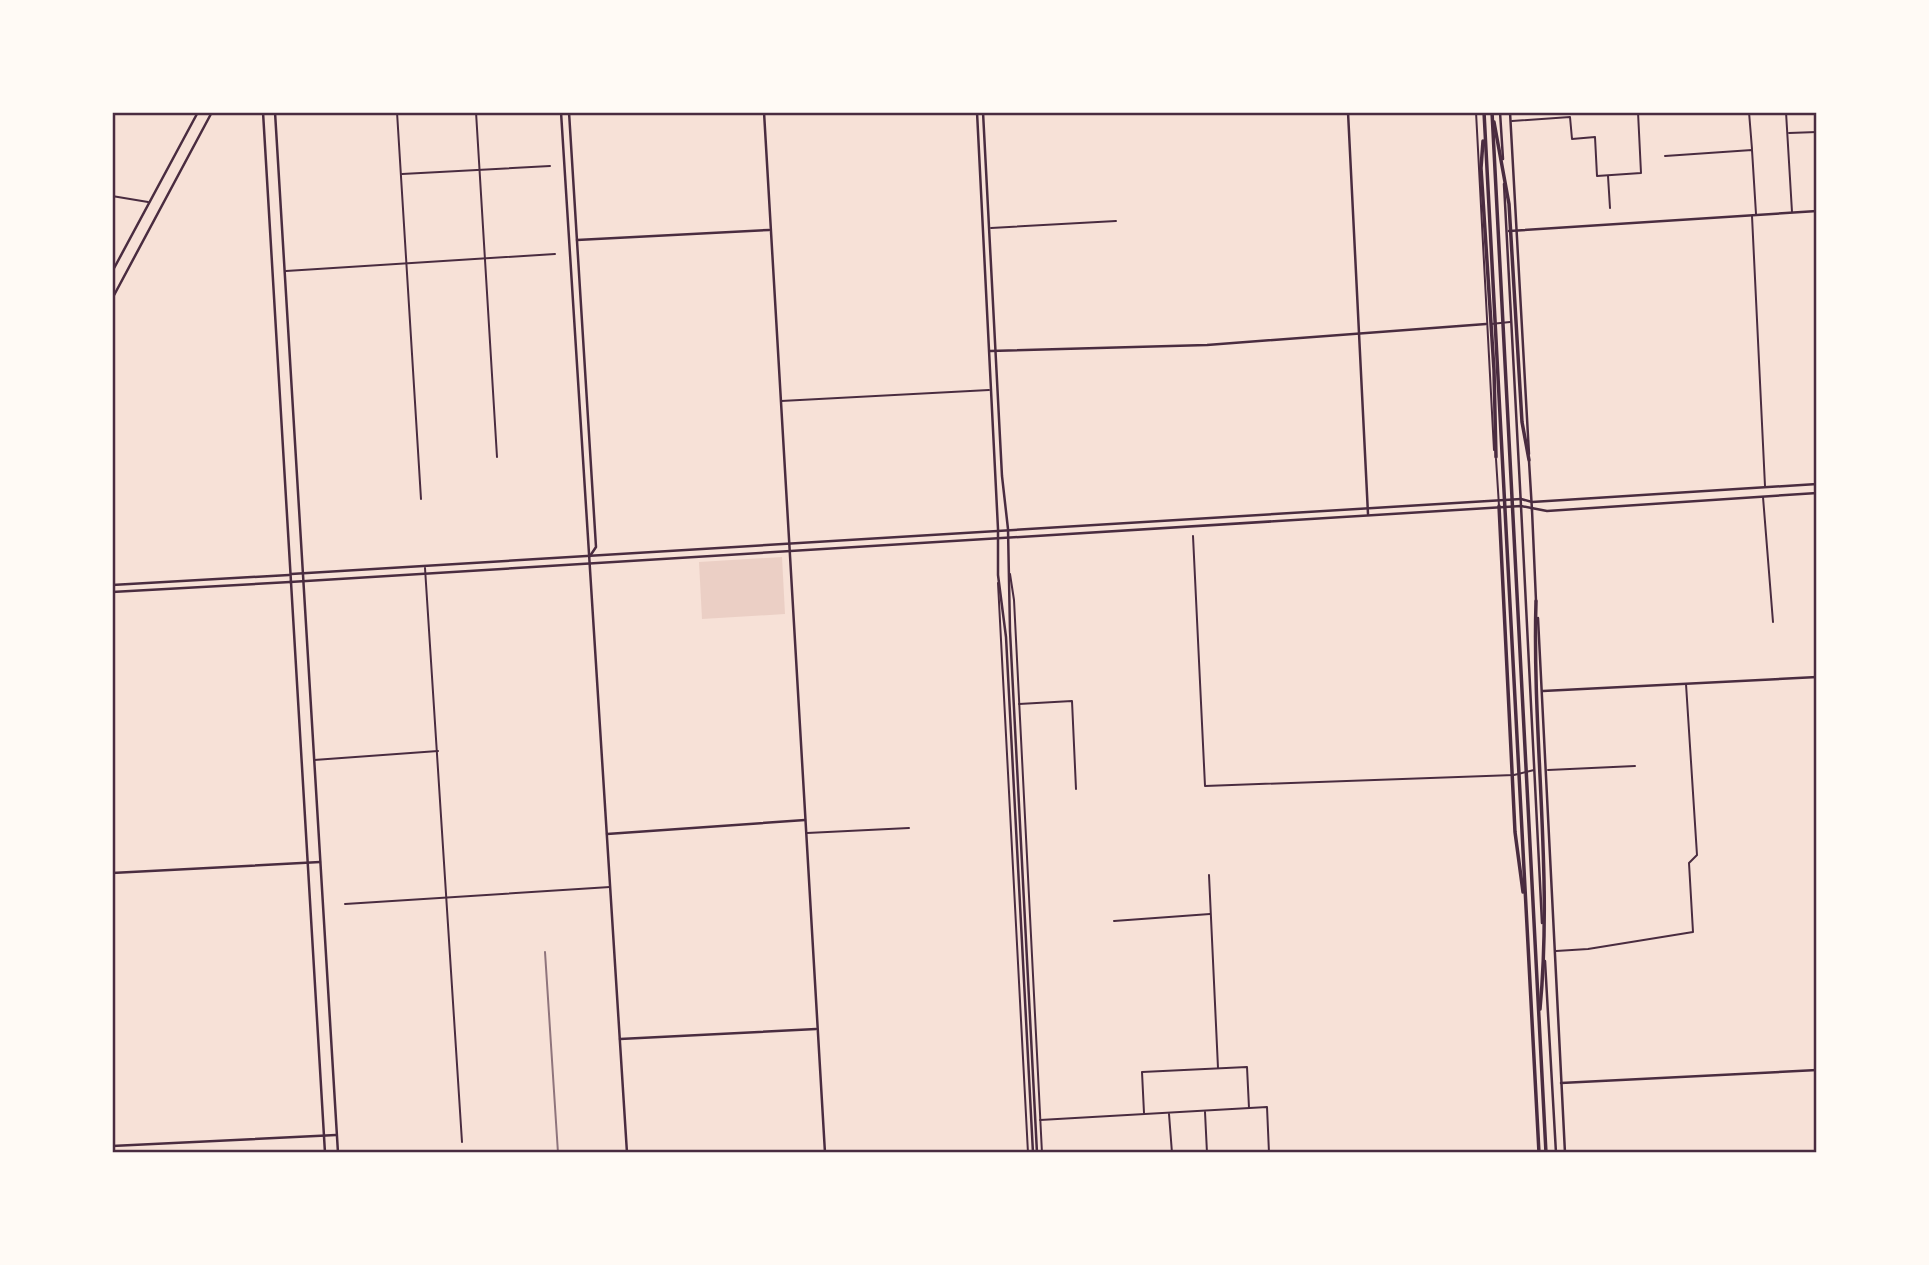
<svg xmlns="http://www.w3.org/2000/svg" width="1929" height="1265" viewBox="0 0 1929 1265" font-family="'Noto Sans',sans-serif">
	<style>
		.green { fill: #ebcfc5 }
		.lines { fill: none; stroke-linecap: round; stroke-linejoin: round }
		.minor { stroke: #4a2c40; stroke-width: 2 }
		.tertiary { stroke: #4a2c40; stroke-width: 2.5 }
		.secondary { stroke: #4a2c40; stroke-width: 2.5 }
		.primary { stroke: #4a2c40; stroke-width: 2.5 }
		.trunk { stroke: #4a2c40; stroke-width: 3.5 }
		.rail { stroke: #8f747c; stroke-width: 2 }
		.neatline { fill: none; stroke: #4a2c40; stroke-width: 2.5 }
	</style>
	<rect width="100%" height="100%" fill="#f7e1d7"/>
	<polygon class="green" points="782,557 785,614 702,619 699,562"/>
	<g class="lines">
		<g class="minor">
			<polyline points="397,112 421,499"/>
			<polyline points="476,112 497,457"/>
			<polyline points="1476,112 1494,450"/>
			<polyline points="1749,112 1752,149"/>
			<polyline points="1786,112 1792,212"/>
			<polyline points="1512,121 1570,117 1572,139 1595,137 1597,176 1641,173 1638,112"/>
			<polyline points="1789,133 1817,132"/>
			<polyline points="1665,156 1752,150 1756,214"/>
			<polyline points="402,174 550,166"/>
			<polyline points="1608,176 1610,208"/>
			<polyline points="112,196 148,202"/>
			<polyline points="1752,216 1765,486"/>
			<polyline points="991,228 1116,221"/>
			<polyline points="286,271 555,254"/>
			<polyline points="1491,324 1510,322"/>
			<polyline points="781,401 989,390"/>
			<polyline points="1496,459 1499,506"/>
			<polyline points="1763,497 1773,622"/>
			<polyline points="1193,536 1205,786 1514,775 1534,770"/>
			<polyline points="425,568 462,1142"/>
			<polyline points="1010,574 1014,600 1042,1153"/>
			<polyline points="998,583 1028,1153"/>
			<polyline points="1019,704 1072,701 1076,789"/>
			<polyline points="314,760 438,751"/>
			<polyline points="1548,770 1635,766"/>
			<polyline points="807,833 909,828"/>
			<polyline points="1209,875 1218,1068"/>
			<polyline points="345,904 610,887"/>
			<polyline points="1114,921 1210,914"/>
			<polyline points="1556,951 1588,949 1693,932 1689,863 1697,855 1686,684"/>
			<polyline points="1205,1112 1207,1153"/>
			<polyline points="1144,1113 1142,1072 1247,1067 1249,1108"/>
			<polyline points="1169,1114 1172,1153"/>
			<polyline points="1040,1120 1267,1107 1269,1153"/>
		</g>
		<g class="tertiary">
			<polyline points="561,112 627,1153"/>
			<polyline points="569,112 596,547 590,556"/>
			<polyline points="764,112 825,1153"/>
			<polyline points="1348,112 1368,514"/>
			<polyline points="1509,231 1817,211"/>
			<polyline points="577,240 769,230"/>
			<polyline points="990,351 1207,345 1486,324"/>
			<polyline points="1543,691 1817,677"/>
			<polyline points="607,834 805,820"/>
			<polyline points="112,873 320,862"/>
			<polyline points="620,1039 816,1029"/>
			<polyline points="1561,1083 1817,1070"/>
			<polyline points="112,1146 336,1135"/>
		</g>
		<g class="secondary">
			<polyline points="977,112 998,529 998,575 1006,637 1033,1153"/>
			<polyline points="983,112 1002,476 1008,529 1010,631 1037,1153"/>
			<polyline points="1532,510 1536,601"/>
			<polyline points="291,574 1521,499"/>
			<polyline points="290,582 1521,506 1542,923"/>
			<polyline points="1538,618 1565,1153"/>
			<polyline points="1545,961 1556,1153"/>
		</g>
		<g class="primary">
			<polyline points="263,112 325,1153"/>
			<polyline points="275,112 338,1153"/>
			<polyline points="1500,112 1503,159"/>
			<polyline points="1510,112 1529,454"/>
			<polyline points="1504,184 1521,506 1547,511 1817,493"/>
			<polyline points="112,272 198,112"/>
			<polyline points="112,299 212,112"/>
			<polyline points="1529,461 1532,510"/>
			<polyline points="1521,499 1532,502 1817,484"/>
			<polyline points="112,585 289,575"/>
			<polyline points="112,592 290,582"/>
		</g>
		<g class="trunk">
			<polyline points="1484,112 1539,1153"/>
			<polyline points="1492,112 1546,1153"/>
			<polyline points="1494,122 1509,204 1522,422 1529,460"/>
			<polyline points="1483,141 1481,168 1494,370 1496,457"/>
			<polyline points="1499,506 1515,832 1523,892"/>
			<path d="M1536 601C1532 737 1553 872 1540 1009"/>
		</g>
		<polyline class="rail" points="545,952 558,1153"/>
	</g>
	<rect width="1929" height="1265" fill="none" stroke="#fffaf5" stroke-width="228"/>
	<rect x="114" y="114" width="1701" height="1037" class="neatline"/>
</svg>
